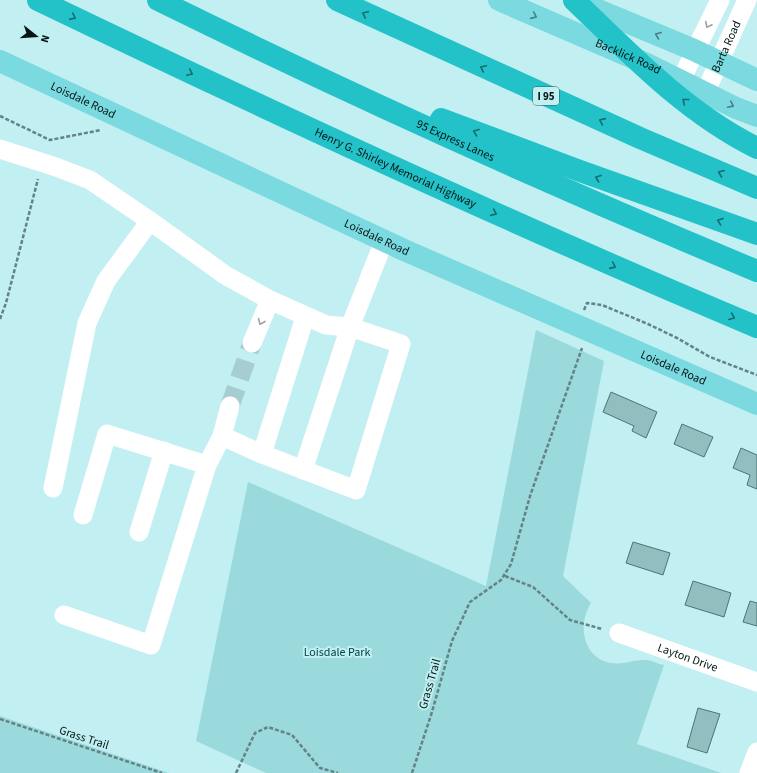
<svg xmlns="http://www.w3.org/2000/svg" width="757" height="773" viewBox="0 0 757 773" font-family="'Source Sans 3',sans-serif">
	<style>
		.green { fill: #9adadd }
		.building { fill: #92bec0; stroke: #4b7577 }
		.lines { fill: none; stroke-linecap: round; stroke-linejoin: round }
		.minor-tunnel { stroke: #a6ced0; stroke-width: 19; stroke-dasharray: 19 10; stroke-linecap: butt }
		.path { stroke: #638384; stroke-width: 2.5; stroke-dasharray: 4 2; stroke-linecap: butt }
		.minor { stroke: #fff; stroke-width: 19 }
		.major { stroke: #7bdadf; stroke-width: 22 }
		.highway { stroke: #23c2c9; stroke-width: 22 }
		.oneway { stroke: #146c6f }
		.oneway2 { stroke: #458184 }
		.oneway3 { stroke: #9ba1a1 }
		.labels { text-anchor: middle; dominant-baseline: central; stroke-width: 4; stroke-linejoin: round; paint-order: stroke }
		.shield { fill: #c2eff1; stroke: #3d5657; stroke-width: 1 }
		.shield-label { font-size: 11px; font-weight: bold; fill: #041515 }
		.street-label { font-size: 12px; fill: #041515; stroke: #c2eff1 }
		.park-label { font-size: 12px; fill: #024346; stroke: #c2eff1 }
	</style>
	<rect width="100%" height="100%" fill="#c2eff1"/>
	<g class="green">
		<path d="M536 330 604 361 563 576 591 603C577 625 583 658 611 663 624 665 634 659 646 660 651 660 658 664 664 665L637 744 721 773H266L196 741 248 482 486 586Z"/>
		<polygon points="0,716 169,773 0,773"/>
	</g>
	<g class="building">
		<polygon points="611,392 657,412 646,438 632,431 634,426 603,412"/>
		<polygon points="682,424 713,437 704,457 674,444"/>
		<polygon points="741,448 757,455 757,489 747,485 750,475 733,468"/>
		<polygon points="633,542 670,553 663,575 626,563"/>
		<polygon points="693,581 731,593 724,617 685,605"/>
		<polygon points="750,601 757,603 757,626 743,622"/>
		<polygon points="698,708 720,714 707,753 687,747"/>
	</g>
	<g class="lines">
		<polyline class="minor-tunnel" points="230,406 252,343"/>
		<g class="path">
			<polyline points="0,116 50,140 101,130"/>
			<polyline points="584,310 587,303 602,305 648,324 677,338 710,357 757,375"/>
			<polyline points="0,319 6,303 38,179"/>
			<polyline points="505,576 533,587 570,620 602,629"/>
			<polyline points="0,719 162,773"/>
			<polyline points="236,773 255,733 268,727 292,735 320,768 338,773"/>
			<polyline points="412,773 432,712 452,641 470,602 501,580 511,564 530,496 582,348"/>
		</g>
		<g class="minor">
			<polyline points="681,80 720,0"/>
			<path id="s1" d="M705 93 747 0"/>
			<polyline points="0,149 56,167 90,180 150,221"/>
			<polyline points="252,343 270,300"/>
			<polyline points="222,436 262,454 356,490 401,344 350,327 384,241"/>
			<polyline points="262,454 305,317"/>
			<polyline points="53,488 87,323 106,281 150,221 225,275 270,300 326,325 350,327 303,470"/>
			<polyline points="83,515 107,434 207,465"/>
			<polyline points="139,532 164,451"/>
			<polyline points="64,615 151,645 207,465 222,436 230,406"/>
			<path id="s2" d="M619 633 757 682"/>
			<polyline points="749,773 757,752"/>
		</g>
		<g class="major">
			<path id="s3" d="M499 0 647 64 736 108 757 116"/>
			<polyline points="574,0 694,50 757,80"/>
			<path id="s4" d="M0 61 404 250 757 404"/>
		</g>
		<g class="highway">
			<path id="s5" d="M38 0C275 114 514 225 757 327"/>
			<path id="s6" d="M158 0C355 97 555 187 757 271"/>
			<polyline points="337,0 640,138 757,188"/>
			<path d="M574 0C630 54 686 113 757 148"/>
			<polyline points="441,119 580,171 757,234"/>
		</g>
	</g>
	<defs><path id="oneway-chevron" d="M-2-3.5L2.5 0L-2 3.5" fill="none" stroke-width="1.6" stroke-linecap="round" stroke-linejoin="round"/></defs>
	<g class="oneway">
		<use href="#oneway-chevron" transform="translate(365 14) rotate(-155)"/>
		<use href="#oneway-chevron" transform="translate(73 17) rotate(26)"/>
		<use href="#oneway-chevron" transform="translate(483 68) rotate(-155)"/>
		<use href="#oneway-chevron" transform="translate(190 73) rotate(25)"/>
		<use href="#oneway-chevron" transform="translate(685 101) rotate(-141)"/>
		<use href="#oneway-chevron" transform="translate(602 121) rotate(-156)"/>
		<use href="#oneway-chevron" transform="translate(476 132) rotate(-159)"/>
		<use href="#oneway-chevron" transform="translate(721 173) rotate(-157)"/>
		<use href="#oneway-chevron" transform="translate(598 178) rotate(-160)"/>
		<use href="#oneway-chevron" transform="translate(494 213) rotate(24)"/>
		<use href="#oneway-chevron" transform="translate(720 221) rotate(-160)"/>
		<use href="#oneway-chevron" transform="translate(613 266) rotate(24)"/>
		<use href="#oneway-chevron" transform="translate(732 317) rotate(23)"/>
	</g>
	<g class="oneway2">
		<use href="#oneway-chevron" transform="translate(534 16) rotate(24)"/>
		<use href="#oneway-chevron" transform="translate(658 35) rotate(-158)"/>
		<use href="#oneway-chevron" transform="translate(731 105) rotate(26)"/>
	</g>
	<g class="oneway3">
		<use href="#oneway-chevron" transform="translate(708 25) rotate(117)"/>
		<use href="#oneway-chevron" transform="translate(261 322) rotate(112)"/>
	</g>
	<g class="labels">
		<rect class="shield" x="533" y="87" width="26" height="18" rx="3"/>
		<g class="shield-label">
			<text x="546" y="96">I 95</text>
		</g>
		<g class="street-label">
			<text stroke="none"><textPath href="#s1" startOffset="51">Barta Road</textPath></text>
			<text stroke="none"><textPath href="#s3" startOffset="141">Backlick Road</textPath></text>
			<text stroke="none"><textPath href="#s4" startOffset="92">Loisdale Road</textPath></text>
			<text stroke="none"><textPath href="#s6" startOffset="329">95 Express Lanes</textPath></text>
			<text stroke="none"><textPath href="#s5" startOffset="395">Henry G. Shirley Memorial Highway</textPath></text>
			<text stroke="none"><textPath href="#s4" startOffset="416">Loisdale Road</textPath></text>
			<text stroke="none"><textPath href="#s4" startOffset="740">Loisdale Road</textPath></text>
			<text stroke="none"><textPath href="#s2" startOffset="73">Layton Drive</textPath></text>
			<text transform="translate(430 684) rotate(-74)">Grass Trail</text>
			<text transform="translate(84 738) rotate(18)">Grass Trail</text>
		</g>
		<g class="park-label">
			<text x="337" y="652">Loisdale Park</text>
		</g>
	</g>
	<g transform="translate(36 36) rotate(107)" stroke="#c2eff1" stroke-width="3" paint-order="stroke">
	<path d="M0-3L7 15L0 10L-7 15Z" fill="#041515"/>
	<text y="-6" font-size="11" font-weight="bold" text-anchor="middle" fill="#041515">N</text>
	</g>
</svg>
